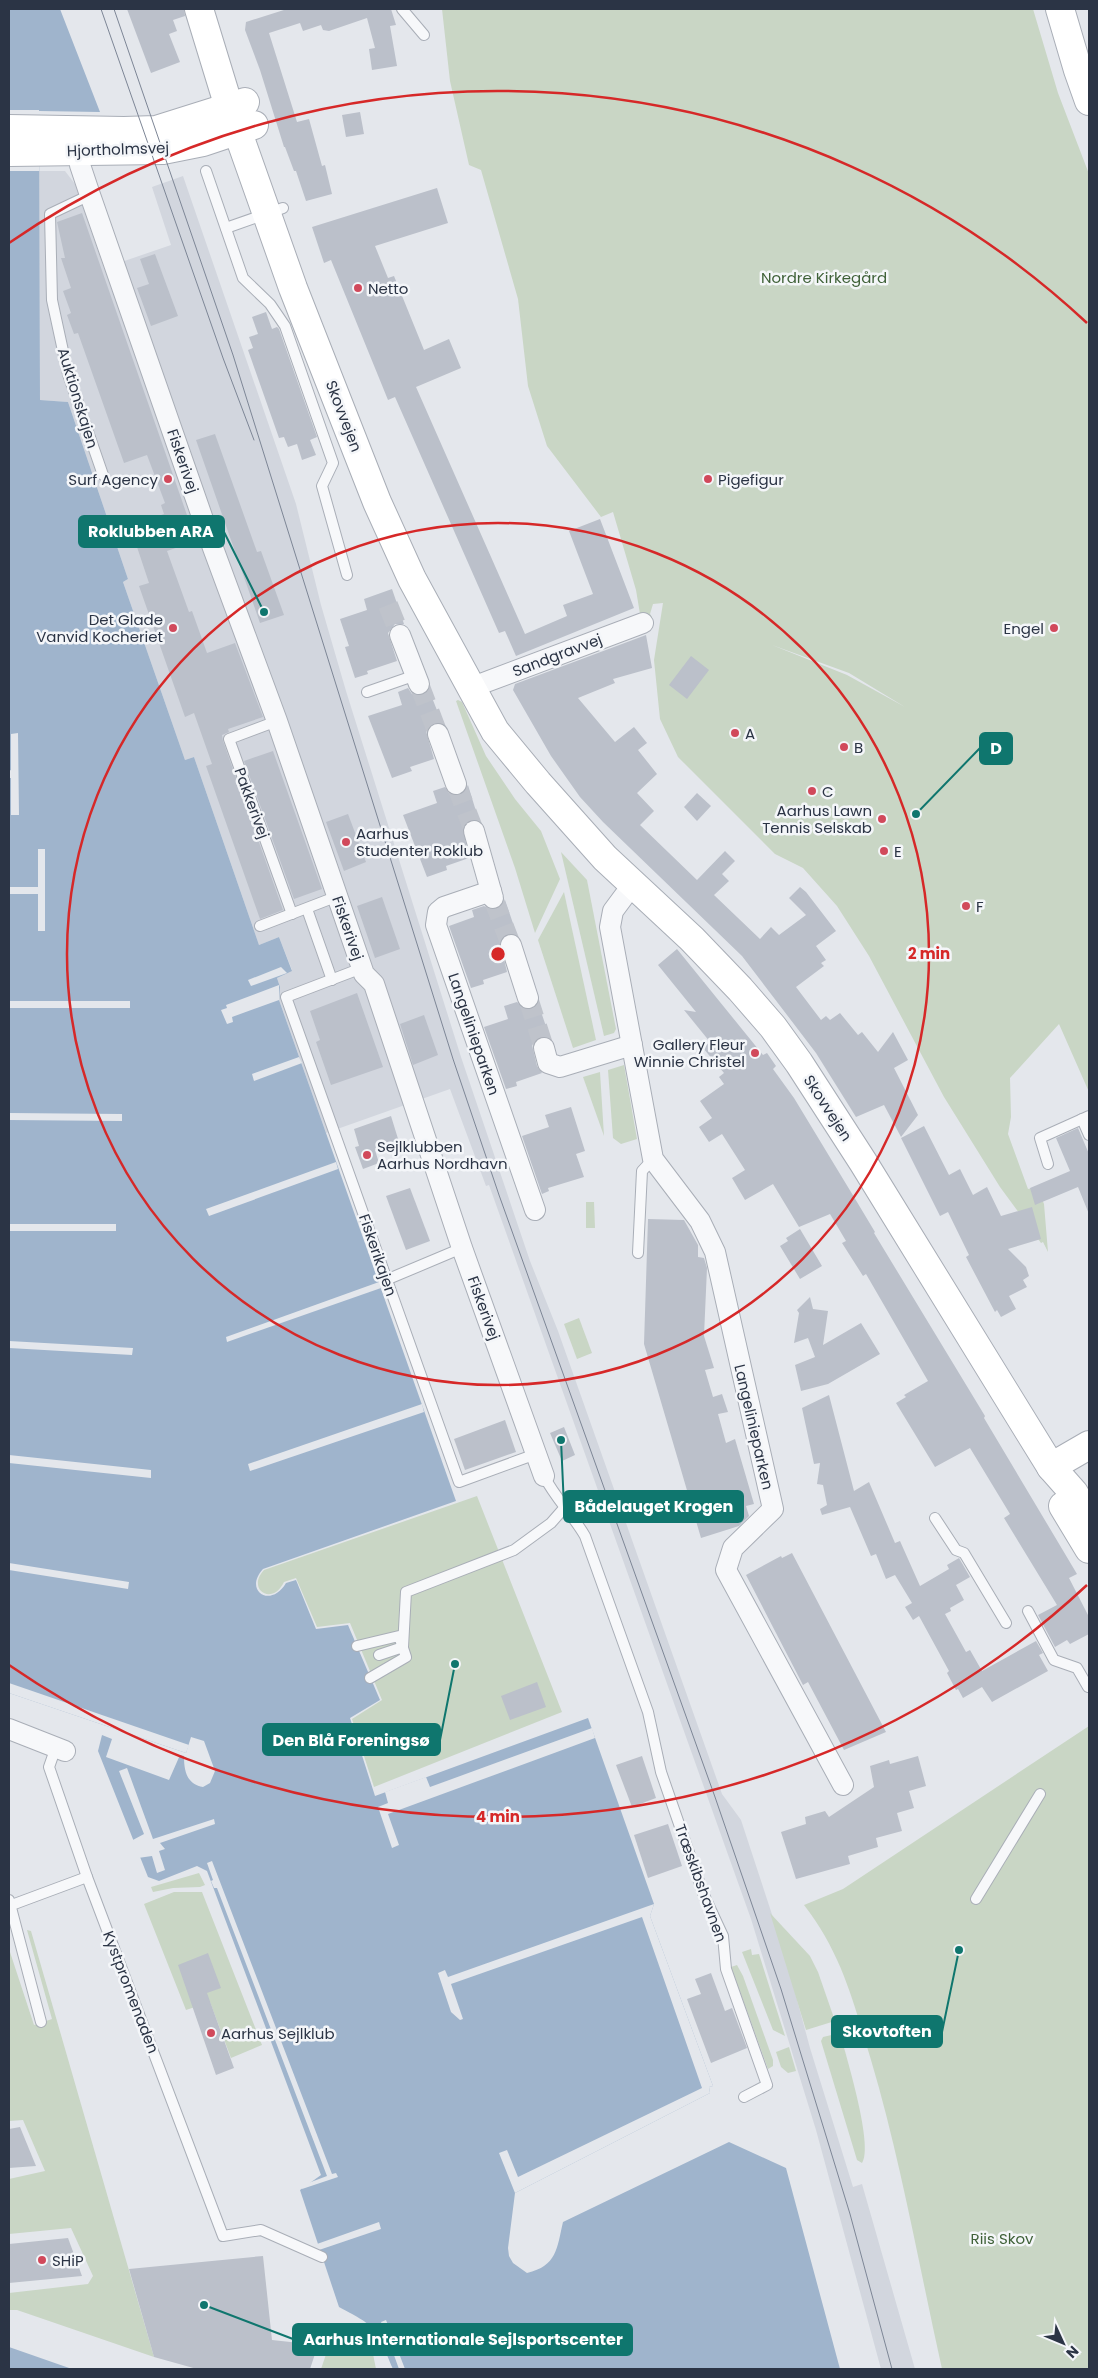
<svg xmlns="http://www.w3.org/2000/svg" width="1098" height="2378" viewBox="0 0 1098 2378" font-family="Poppins,sans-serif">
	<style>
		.built { fill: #d2d6de }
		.green { fill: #c9d6c5; fill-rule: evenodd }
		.water { fill: #9fb4cc }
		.pier { fill: #e4e7ec }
		.building { fill: #bbc0ca }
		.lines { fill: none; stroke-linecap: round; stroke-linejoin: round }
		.street-tunnel { stroke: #bfc3cb; stroke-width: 20; stroke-dasharray: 20 10; stroke-linecap: butt }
		.lane-casing { stroke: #a9aeb7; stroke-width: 12 }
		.street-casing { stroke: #a9aeb7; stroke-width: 22 }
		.secondary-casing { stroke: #a9aeb7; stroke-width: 30 }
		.lane { stroke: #f7f8fa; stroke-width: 10 }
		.street { stroke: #f7f8fa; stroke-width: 20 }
		.secondary { stroke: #fff; stroke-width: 28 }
		.tram { stroke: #7d8696; stroke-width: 1 }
		.ring { fill: none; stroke: #d62828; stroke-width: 2.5 }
		.poi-dot { fill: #d1495b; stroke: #f4f6f9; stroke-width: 2 }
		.labels { text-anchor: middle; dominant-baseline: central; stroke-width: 5; stroke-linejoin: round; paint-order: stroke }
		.street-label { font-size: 15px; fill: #2b3445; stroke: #f4f6f9 }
		.park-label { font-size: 15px; fill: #3f6138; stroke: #f4f6f9 }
		.poi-label { font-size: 15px; fill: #2b3445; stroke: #f4f6f9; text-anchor: start }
		.centre { fill: #d62828; stroke: #f4f6f9; stroke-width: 2.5 }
		.ring-label { font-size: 15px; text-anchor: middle; font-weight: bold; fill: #d62828; stroke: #f4f6f9; stroke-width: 5; stroke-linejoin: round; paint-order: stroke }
		.leader { fill: none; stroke: #0f766e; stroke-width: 2 }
		.callout-dot { fill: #0f766e; stroke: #f4f6f9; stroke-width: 2 }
		.callout { fill: #0f766e; stroke: #0f766e; stroke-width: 2 }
		.callout-label { font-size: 16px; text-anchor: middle; font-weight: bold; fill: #fff }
	</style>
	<rect width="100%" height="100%" fill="#e4e7ec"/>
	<polygon class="built" points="39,171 65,171 75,184 104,268 171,245 152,187 183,176 296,504 321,605 346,691 461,1057 530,1261 558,1331 722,1794 741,1820 783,1948 810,2048 853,2187 862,2184 915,2369 881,2369 816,2130 751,1919 489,1185 486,1186 450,1089 326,1133 279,1000 280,987 277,978 292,970 279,937 259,945 194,757 185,760 123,582 128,579 68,402 40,400"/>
	<g class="green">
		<path d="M442 9H1033L1058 93 1089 174V1092L1059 1024 1010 1078 1011 1117 1008 1134 1028 1189 1037 1187 1044 1204 1048 1252 1043 1242 1041 1243 1000 1187 944 1097 869 956 837 906 803 868 775 854 678 757 660 719 654 660 663 603 653 604 650 614 652 617 641 620 636 590 613 512 601 517 547 446 528 386 518 299 481 170 469 165 450 81ZM772 645 849 673 905 707 847 675Z"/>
		<polygon points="458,700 462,702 486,756 515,799 541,831 560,879 535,933 515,868 456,701"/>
		<polygon points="561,852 587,880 616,1029 614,1033 604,1036"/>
		<polygon points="564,892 596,1040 573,1048 538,940"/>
		<polygon points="624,1065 637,1139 621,1144 613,1138 608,1070"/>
		<polygon points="600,1072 604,1136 583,1077"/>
		<polygon points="586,1202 594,1202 595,1228 586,1228"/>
		<polygon points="579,1318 592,1353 577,1359 564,1324"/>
		<path d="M477 1496 562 1712 374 1787 352 1719 382 1700 350 1623 317 1627 296 1578 284 1582C272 1607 246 1589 264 1570Z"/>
		<path d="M1089 1726V2369H942C919 2266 901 2161 871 2060 853 2001 842 1954 804 1905L843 1889Z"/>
		<polygon points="199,1873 205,1885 200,1887 173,1888 153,1892 151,1887"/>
		<polygon points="174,1892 202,1892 262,2045 231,2058 210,2002 186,2010 144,1904"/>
		<polygon points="770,1913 810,1956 818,1972 835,2021 806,2030"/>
		<polygon points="27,1930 31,1931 154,2357 17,2310 9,2310 9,2293 88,2284 93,2276 71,2228 9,2234 9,2179 45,2171 23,2120 9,2121 9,1949 34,2025 52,2019"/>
		<polygon points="751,1949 752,1955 759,1954 785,2036 773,2030 742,1952"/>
		<polygon points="737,1965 743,1976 773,2060 773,2066 768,2069 731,1967"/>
		<path d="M840 2033C846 2056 874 2146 862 2163L857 2160 821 2041 823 2037Z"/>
		<polygon points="789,2047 796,2071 788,2073 781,2067 776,2052"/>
		<polygon points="334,2331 371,2344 376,2369 321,2369"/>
	</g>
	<g class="water">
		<path d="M10 9H60L100 112 39 111 40 400 68 402 128 579 123 582 185 760 194 757 259 945 279 937 292 971 277 978 280 987 279 1000 456 1501 263 1569C243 1591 271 1609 286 1583L296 1580 316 1629 348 1625 380 1700 350 1718 375 1796 588 1718 654 1904 650 1916 713 2086 709 2087 710 2093 515 2193 508 2248 509 2256 513 2263 527 2273C557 2266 557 2248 563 2222L729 2142 786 2168 840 2369H393C376 2328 379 2328 339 2307L300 2190 321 2175 207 1871 197 1866 159 1881 148 1877 98 1751 102 1735 112 1739 106 1757 169 1780 180 1755 184 1756C184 1772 187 1784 203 1787L210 1783 215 1771 204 1741 191 1737 186 1753 9 1693Z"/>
		<polygon points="9,2347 72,2369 9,2369"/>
	</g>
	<g class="pier">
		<rect x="10" y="110" width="29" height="61"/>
		<polygon points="18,733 19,815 11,815 11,778 9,778 9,771 11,770 11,734"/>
		<polygon points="38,849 45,849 45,931 38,931 38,894 9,894 9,887 38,887"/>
		<polygon points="281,967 287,973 251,986 248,980"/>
		<polygon points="279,985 279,1000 232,1017 233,1022 227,1024 221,1010 227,1008 226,1005"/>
		<rect x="9" y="1001" width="121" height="7"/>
		<polygon points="299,1057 302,1063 254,1081 252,1074"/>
		<polygon points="9,1113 122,1114 122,1121 9,1120"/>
		<polygon points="336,1162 338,1169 209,1216 206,1209"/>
		<rect x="9" y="1224" width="107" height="7"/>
		<polygon points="379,1282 381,1288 227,1342 226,1337"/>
		<polygon points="9,1341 133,1348 132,1355 9,1348"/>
		<polygon points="422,1404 424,1412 250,1471 248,1464"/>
		<polygon points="9,1455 151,1470 151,1478 9,1463"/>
		<polygon points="9,1563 129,1582 128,1589 9,1570"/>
		<polygon points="9,1683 189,1745 186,1753 9,1693"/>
		<polygon points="592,1728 595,1738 388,1814 399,1845 392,1848 378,1807 388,1803 385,1792 426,1777 430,1787"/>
		<polygon points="127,1768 153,1839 214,1819 215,1824 160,1843 165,1849 159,1851 165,1870 157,1873 152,1856 138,1858 131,1841 144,1834 119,1771"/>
		<polygon points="212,1861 332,2174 336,2173 338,2177 302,2189 303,2185 327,2176 217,1888 214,1888 211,1881 213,1880 207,1863"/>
		<polygon points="654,1904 650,1916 713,2086 709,2087 710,2093 515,2193 499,2153 507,2150 518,2177 702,2088 642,1917 451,1984 463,2019 460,2020 451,2012 438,1973 445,1970 448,1977"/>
		<polygon points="379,2222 381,2229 319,2250 317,2244"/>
		<polygon points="386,2320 405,2369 399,2369 387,2336 380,2338 377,2331 384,2329 381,2322"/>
	</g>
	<g class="building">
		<polygon points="127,9 184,9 185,16 173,20 177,31 169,34 180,62 151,73"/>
		<polygon points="287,9 391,9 396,25 390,26 397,66 372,70 369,49 375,48 367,18 329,31 323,30 321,25 303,31 300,23 269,33 297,122 309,119 322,166 325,165 332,194 306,201 296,171 294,171 285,147 284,147 260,70 245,30 246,22"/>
		<polygon points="360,112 364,134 346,137 342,115"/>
		<polygon points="437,188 448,223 375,246 388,278 394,276 424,350 449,339 461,368 416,387 525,634 567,616 563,605 593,594 569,531 600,519 634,608 516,656 505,631 499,633 395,397 388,400 331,260 324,263 312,227"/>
		<polygon points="82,213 196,541 167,551 189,612 192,611 207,653 235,643 263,717 228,729 229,732 222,735 223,741 283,910 260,919 206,766 212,764 194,713 185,717 139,586 149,583 130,526 164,514 161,505 165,503 147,455 124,463 78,333 74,334 67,315 71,313 63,291 71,288 61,258 65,258 57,222"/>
		<polygon points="155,254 178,316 151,326 137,288 149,284 140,259"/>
		<polygon points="266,312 272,329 277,327 279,329 317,437 310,440 316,455 302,460 297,444 288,447 284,437 279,438 248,350 253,348 249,337 258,334 252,317"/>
		<polygon points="215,434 257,552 261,551 284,615 260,623 196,440"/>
		<polygon points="392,589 404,624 395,624 388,633 397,661 367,671 368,674 355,678 345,647 349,646 340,619 367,610 364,599"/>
		<polygon points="646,635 652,668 613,679 615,683 578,698 615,742 634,727 647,743 638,750 657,774 637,793 654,811 640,825 697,880 725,851 735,861 722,874 729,881 714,895 760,939 771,927 779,935 806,915 789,898 800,887 806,892 836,931 816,946 826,960 821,963 824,966 796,987 821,1020 826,1016 830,1020 840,1013 858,1035 862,1032 878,1052 893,1032 908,1060 894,1068 918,1115 901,1137 884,1105 856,1117 816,1053 742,956 603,822 580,797 551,756 513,690 515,684"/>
		<polygon points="691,656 709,670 687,699 669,685"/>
		<polygon points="408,688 412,694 418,696 424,695 429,690 442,723 434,723 426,731 434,759 410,767 412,771 392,778 368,716 402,705 398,692"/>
		<polygon points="273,751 322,889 294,899 244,761"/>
		<polygon points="468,785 479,821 470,820 463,828 469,858 446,866 447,870 427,877 403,815 437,803 433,791 445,787 449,793 460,795 465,791"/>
		<polygon points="697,793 711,806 697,821 684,807"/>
		<polygon points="348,814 366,862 344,871 326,822"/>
		<polygon points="382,897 400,949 375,958 357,906"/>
		<polygon points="505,900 517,935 507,934 500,942 507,972 483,980 484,984 471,988 449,926 474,917 472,910 484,906 490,909 497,909 502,906"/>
		<polygon points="677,949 763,1055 767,1053 776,1066 773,1069 794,1098 857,1202 875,1232 874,1233 985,1416 984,1418 1077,1574 1069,1578 1089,1617 1089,1634 1070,1644 1067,1640 1055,1647 1038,1615 1057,1605 1004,1518 1010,1514 970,1448 935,1467 896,1403 906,1397 904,1395 928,1381 866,1274 863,1276 842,1243 846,1241 830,1214 799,1227 773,1184 745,1200 732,1178 745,1170 722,1134 709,1142 699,1127 712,1118 700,1101 724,1084 719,1077 724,1073 703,1048 710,1042 684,1010 696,1012 658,965"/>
		<polygon points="357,993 383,1067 331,1085 316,1042 320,1040 310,1011"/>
		<polygon points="517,1002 526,1010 532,1009 538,1003 550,1038 540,1037 532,1045 537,1066 542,1073 516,1082 517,1086 506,1089 484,1027 508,1019 504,1006"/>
		<polygon points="424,1015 438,1055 413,1065 400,1024"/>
		<polygon points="571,1107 585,1151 576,1154 584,1177 548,1188 549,1191 542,1194 522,1136 549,1127 545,1115"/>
		<polygon points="391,1116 399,1142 375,1150 379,1163 363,1169 355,1147 359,1146 354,1129"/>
		<polygon points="924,1126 949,1175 960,1169 973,1195 987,1187 1001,1216 1032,1207 1041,1239 1008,1249 1026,1267 1029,1276 1023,1280 1027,1287 1009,1296 1016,1309 1001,1317 997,1310 995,1312 966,1257 969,1255 948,1212 940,1216 901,1138"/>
		<polygon points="1078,1128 1089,1154 1089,1214 1078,1187 1035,1205 1030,1188 1070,1171 1056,1138"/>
		<polygon points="410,1188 430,1241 406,1250 386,1196"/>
		<polygon points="648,1219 684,1220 698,1245 698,1257 704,1258 707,1268 704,1336 714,1368 705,1370 713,1397 722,1394 728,1412 718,1414 726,1443 735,1439 754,1504 746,1506 749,1516 739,1526 701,1538 644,1344"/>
		<polygon points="800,1229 822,1266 800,1279 780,1246 788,1241 786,1238"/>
		<polygon points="810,1297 813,1309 828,1311 823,1345 861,1323 880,1354 828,1384 801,1391 795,1365 815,1357 808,1338 794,1343 799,1313 797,1310"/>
		<polygon points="829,1395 854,1491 869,1482 895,1543 900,1541 920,1586 949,1569 947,1565 959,1558 970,1577 956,1585 964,1600 950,1608 951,1611 945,1614 966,1652 970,1650 982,1671 1036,1641 1043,1653 1039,1655 1048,1671 992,1702 982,1687 963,1698 958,1689 956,1690 947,1673 949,1671 919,1616 913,1620 905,1607 912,1603 895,1575 886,1579 876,1554 871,1556 850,1507 822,1515 820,1509 827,1505 823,1485 817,1484 820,1463 814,1464 802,1408"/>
		<polygon points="505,1420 516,1452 465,1470 454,1439"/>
		<polygon points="564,1427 575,1455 562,1461 550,1433"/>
		<polygon points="792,1553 886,1732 844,1750 808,1682 803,1685 746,1575 781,1556 782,1558"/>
		<polygon points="537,1682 546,1707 510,1720 501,1696"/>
		<polygon points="642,1756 656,1798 632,1807 616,1765"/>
		<polygon points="918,1756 926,1786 909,1791 914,1808 897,1813 902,1831 876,1838 878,1847 848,1856 850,1864 796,1879 781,1832 806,1824 805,1817 825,1811 829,1817 874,1787 870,1766 889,1760 890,1764"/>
		<polygon points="668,1824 682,1866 648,1878 634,1835"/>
		<polygon points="208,1953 221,1988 207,1993 234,2068 216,2075 178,1965"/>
		<polygon points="711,1973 725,2011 732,2008 747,2048 711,2063 687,1999 701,1994 695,1979"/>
		<polygon points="20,2127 36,2166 9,2168 9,2129"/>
		<polygon points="68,2238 82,2276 9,2283 9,2244"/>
		<polygon points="263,2256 272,2340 318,2345 310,2369 197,2369 154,2357 129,2269"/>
	</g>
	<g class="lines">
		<g class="street-tunnel">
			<polyline points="388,605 400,635"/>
			<polyline points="419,684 438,734"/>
			<polyline points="456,784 474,831"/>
			<polyline points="493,898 511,945"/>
			<polyline points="528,998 544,1048"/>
		</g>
		<defs>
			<g id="lane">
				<polyline points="402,9 424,35"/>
				<polyline points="206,171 243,278 270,304 285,326 333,463 322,486 347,575"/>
				<polyline points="90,195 50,214 52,300 68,374 103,475"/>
				<polyline points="226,228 283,208"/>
				<polyline points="367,692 416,675"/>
				<polyline points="277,721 229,739 292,914"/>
				<polyline points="307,909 332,980"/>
				<polyline points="260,926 338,896"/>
				<polyline points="362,968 286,997 459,1482 536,1454"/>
				<polyline points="1082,1119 1089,1135"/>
				<polyline points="1048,1164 1040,1138 1089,1116"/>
				<polyline points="638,1253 642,1171 653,1159"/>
				<polyline points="386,1280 462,1248"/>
				<path d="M544 1476C555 1498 573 1515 585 1536L648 1712 661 1772 703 1893 723 1936 726 1969 767 2085 744 2097"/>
				<polyline points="935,1518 956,1550 964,1553 1006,1623"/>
				<polyline points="1028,1611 1054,1660 1077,1668 1088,1687"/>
				<polyline points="357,1646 399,1636 406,1657 370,1678"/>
				<polyline points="379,1655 403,1647 406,1592 514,1550 551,1523 565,1507"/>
				<polyline points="56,1747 49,1767 87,1877 223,2236 261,2230 322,2257"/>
				<polyline points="976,1899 1040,1794"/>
				<polyline points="9,1900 41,2022"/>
				<polyline points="9,1906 87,1877"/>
			</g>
			<g id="street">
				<polyline points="78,139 80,165 90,195 213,548 277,721 364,974 374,984 462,1248 544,1476"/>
				<polyline points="400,635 419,684"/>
				<polyline points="470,688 643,623"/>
				<polyline points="438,734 456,784"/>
				<polyline points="474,831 493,898"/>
				<polyline points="633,884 613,911 610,927 653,1159 700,1221 715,1252 773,1509 733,1548 726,1570 843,1785"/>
				<polyline points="491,891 444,907 438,912 436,925 535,1210"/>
				<polyline points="511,945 528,998"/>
				<polyline points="544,1048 548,1063 560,1067 632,1045"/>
				<polyline points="9,1729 65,1751"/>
			</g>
			<g id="secondary">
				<polyline points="199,9 229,107 293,288 377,502 412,579 495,731 538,783 605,858 692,939 740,989 773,1027 799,1063 863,1162 1051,1467 1074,1493 1089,1519"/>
				<polyline points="1060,9 1078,70 1089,101"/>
				<polyline points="9,129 124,131 156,130 245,102"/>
				<polyline points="9,152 163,150 203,142 254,125"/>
				<polyline points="1051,1467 1089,1445"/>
				<polyline points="1063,1506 1089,1549"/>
			</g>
		</defs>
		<use href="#lane" class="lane-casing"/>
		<use href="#street" class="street-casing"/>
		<use href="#secondary" class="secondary-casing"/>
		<use href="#lane" class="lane"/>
		<use href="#street" class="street"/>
		<use href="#secondary" class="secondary"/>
		<g class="tram">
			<polyline points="101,9 223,358 254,440"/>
			<polyline points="114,9 233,355 453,1059 499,1195 715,1797 781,1989 850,2214 892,2369"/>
		</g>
	</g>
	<g class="ring">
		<circle cx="498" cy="954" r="431"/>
		<path d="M1087 1585A863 863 0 0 1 9 1665M9 243A863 863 0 0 1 1087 323"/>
	</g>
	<g class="poi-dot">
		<circle cx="358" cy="288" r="5"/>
		<circle cx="168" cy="479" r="5"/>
		<circle cx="708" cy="479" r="5"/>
		<circle cx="173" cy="628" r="5"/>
		<circle cx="1054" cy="628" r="5"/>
		<circle cx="735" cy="733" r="5"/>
		<circle cx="844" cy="747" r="5"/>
		<circle cx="812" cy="791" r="5"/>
		<circle cx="882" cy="819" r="5"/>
		<circle cx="346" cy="842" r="5"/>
		<circle cx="884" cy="851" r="5"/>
		<circle cx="966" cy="906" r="5"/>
		<circle cx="755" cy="1053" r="5"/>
		<circle cx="367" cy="1155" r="5"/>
		<circle cx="211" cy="2033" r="5"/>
		<circle cx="42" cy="2260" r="5"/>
	</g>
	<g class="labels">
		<g class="street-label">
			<text transform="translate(118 149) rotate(-2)">Hjortholmsvej</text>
			<text transform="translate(78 398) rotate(73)">Auktionskajen</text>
			<text transform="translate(344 416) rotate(69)">Skovvejen</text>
			<text transform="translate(183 461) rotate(71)">Fiskerivej</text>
			<text transform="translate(557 655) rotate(-21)">Sandgravvej</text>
			<text transform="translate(252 803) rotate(70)">Pakkerivej</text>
			<text transform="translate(348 928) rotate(71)">Fiskerivej</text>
			<text transform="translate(474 1034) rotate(71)">Langelinieparken</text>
			<text transform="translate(828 1108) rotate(57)">Skovvejen</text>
			<text transform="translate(378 1255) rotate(71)">Fiskerikajen</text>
			<text transform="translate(484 1308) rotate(70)">Fiskerivej</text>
			<text transform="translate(754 1427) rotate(77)">Langelinieparken</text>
			<text transform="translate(701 1883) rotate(70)">Træskibshavnen</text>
			<text transform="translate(131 1992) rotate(69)">Kystpromenaden</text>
		</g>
		<g class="park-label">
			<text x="824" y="277">Nordre Kirkegård</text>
			<text x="1002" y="2238">Riis Skov</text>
		</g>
		<g class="poi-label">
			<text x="368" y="288">Netto</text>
			<text x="158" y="479" text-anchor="end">Surf Agency</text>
			<text x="718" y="479">Pigefigur</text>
			<text x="163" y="619" text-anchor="end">Det Glade<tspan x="163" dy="17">Vanvid Kocheriet</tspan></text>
			<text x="1044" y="628" text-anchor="end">Engel</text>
			<text x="745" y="733">A</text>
			<text x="854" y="747">B</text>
			<text x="822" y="791">C</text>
			<text x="872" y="810" text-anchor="end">Aarhus Lawn<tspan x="872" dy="17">Tennis Selskab</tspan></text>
			<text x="356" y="833">Aarhus<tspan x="356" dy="17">Studenter Roklub</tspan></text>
			<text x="894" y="851">E</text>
			<text x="976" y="906">F</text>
			<text x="745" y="1044" text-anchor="end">Gallery Fleur<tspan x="745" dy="17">Winnie Christel</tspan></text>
			<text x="377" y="1146">Sejlklubben<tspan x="377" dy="17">Aarhus Nordhavn</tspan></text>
			<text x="221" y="2033">Aarhus Sejlklub</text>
			<text x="52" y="2260">SHiP</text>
		</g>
	</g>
	<circle cx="498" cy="954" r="8" class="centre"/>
	<g class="ring-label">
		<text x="929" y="959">2 min</text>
		<text x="498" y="1822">4 min</text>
	</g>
	<path class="leader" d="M264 612L224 532M916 814L980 748M561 1440L564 1507M455 1664L440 1740M959 1950L942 2032M204 2305L293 2339"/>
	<g class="callout-dot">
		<circle cx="264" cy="612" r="5"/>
		<circle cx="916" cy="814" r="5"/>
		<circle cx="561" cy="1440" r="5"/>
		<circle cx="455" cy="1664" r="5"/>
		<circle cx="959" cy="1950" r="5"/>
		<circle cx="204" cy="2305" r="5"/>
	</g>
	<g class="callout">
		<rect x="79" y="516" width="145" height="31" rx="5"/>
		<rect x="980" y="733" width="32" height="31" rx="5"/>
		<rect x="564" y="1491" width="179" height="31" rx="5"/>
		<rect x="263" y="1724" width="177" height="31" rx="5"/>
		<rect x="832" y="2016" width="110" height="31" rx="5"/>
		<rect x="293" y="2324" width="339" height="31" rx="5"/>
	</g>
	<g class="callout-label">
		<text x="151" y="537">Roklubben ARA</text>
		<text x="996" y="754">D</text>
		<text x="654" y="1512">Bådelauget Krogen</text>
		<text x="351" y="1746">Den Blå Foreningsø</text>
		<text x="887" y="2037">Skovtoften</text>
		<text x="463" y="2345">Aarhus Internationale Sejlsportscenter</text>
	</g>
	<rect width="1098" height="2378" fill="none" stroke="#2b3445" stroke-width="20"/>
	<g transform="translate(1063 2343) rotate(134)" stroke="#f4f6f9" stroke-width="4" paint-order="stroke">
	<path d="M0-4L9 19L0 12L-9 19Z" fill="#2b3445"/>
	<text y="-8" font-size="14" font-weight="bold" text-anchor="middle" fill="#2b3445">N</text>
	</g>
</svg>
